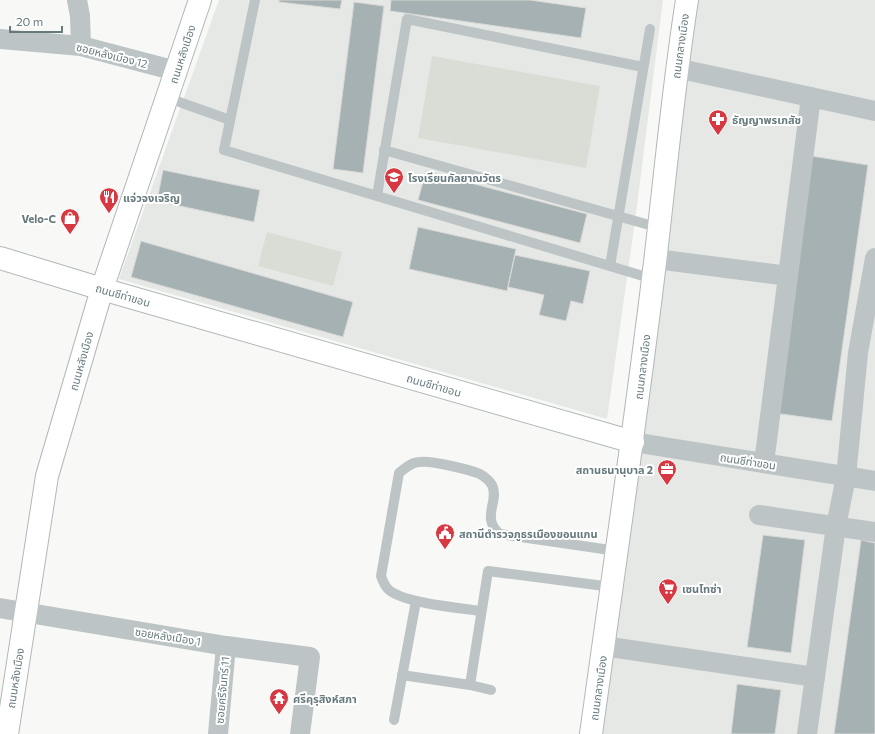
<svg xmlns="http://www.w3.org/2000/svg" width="875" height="734" viewBox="0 0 875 734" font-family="Commissioner,'Noto Sans Thai',sans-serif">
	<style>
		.built { fill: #e6e8e6 }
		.green { fill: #daddd5 }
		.building { fill: #a5b1b2; stroke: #dadad8 }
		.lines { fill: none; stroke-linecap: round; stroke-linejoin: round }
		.secondary-casing { stroke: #b0b8ba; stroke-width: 24 }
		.lane { stroke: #bdc4c5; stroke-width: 10 }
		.street { stroke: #bdc4c5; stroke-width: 20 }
		.secondary { stroke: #fff; stroke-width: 22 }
		.labels { text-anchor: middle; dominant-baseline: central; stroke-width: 4; stroke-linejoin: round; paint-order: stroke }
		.street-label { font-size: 11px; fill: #667a7e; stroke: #fff }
		.poi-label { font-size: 11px; font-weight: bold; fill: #667a7e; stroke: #fff; text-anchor: start }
	</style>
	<rect width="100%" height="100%" fill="#f8f8f6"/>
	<g class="built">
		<polygon points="219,0 663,0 635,221 607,419 119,279"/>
		<polygon points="693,0 875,0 875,734 591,734"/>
	</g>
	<g class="green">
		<polygon points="432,56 600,86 586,168 418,138"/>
		<polygon points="267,232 342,252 333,286 258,266"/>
	</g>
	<g class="building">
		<polygon points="279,0 342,0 340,9 279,2"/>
		<polygon points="391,0 530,0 586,8 581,38 390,11"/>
		<polygon points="354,2 384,6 363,173 333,169"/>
		<polygon points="799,154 868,165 832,421 767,412"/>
		<polygon points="163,170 260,190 254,222 157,201"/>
		<polygon points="426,171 587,214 580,243 418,200"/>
		<polygon points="418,227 516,249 507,291 409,269"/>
		<polygon points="141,241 353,302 343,337 131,277"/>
		<polygon points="515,255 590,271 583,304 571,301 566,321 539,315 544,295 508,287"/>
		<polygon points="763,535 805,540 791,653 747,647"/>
		<polygon points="861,540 875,543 875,734 834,734"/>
		<polygon points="737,684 781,690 775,734 731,734"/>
	</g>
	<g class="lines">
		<defs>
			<g id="secondary">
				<polyline points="0,258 102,289 633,442"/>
				<polyline points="7,734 47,476 102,289 200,0"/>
				<path d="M591 734C611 590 632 447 650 303 663 202 671 101 687 0"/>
			</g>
		</defs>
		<use href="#secondary" class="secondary-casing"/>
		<g class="lane">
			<polyline points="255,0 224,150 653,279"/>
			<polyline points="168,97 182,103 230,120"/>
			<polyline points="384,150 660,228"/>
			<polyline points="377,196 407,19 643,67"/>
			<polyline points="610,266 650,29"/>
			<path d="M481 611C460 608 402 603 388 589 384 585 383 581 381 576L399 473C405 468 412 462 420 462 430 460 471 470 480 474 485 477 489 480 492 485 500 501 480 518 500 534L617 551"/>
			<polyline points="402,675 470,685 491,690"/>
			<polyline points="470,685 488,571 612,587"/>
			<polyline points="394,720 416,601"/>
		</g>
		<g class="street">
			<polyline points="77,0 80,16 81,46"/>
			<polyline points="0,39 81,46 176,71"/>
			<polyline points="676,68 875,111"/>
			<polyline points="656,259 788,276"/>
			<polyline points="633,442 875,481"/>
			<polyline points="764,463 811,97"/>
			<polyline points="759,515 875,532"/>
			<polyline points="0,608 226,646 310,657 300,734"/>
			<polyline points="603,646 815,677"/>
			<polyline points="218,734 226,646"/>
			<polyline points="807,734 836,526 846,477 858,353 875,258"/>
		</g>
		<use href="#secondary" class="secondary"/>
	</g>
	<defs>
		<symbol id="pharmacy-pin" viewBox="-11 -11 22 30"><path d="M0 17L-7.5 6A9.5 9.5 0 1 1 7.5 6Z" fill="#d63942" stroke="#fff"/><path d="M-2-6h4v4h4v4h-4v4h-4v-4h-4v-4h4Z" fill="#fff"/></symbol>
		<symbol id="school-pin" viewBox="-11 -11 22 30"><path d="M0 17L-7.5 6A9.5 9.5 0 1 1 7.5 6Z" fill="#d63942" stroke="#fff"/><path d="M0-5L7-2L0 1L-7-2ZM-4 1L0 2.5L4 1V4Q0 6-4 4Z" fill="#fff"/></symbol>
		<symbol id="restaurant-pin" viewBox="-11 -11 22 30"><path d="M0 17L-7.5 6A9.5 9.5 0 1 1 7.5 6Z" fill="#d63942" stroke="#fff"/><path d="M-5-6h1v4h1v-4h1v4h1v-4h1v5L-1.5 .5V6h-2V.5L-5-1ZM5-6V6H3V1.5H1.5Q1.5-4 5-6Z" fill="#fff"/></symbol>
		<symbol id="shop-pin" viewBox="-11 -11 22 30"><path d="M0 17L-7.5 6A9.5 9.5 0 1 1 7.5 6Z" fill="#d63942" stroke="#fff"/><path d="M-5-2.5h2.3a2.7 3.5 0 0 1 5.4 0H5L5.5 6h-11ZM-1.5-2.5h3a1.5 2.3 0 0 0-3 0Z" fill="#fff"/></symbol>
		<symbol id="office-pin" viewBox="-11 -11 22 30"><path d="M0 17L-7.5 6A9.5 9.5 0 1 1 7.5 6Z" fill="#d63942" stroke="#fff"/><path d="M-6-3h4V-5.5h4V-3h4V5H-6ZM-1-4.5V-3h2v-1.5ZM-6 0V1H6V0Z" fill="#fff"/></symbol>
		<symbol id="civic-pin" viewBox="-11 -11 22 30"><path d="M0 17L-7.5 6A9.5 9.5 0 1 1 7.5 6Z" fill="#d63942" stroke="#fff"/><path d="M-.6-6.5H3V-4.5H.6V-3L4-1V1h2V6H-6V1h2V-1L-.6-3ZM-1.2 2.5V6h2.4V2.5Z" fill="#fff"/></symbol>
		<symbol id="supermarket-pin" viewBox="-11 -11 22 30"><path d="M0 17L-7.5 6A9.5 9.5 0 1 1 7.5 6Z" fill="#d63942" stroke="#fff"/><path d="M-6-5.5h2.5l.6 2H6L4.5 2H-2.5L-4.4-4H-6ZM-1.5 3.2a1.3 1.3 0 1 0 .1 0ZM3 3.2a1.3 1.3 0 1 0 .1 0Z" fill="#fff"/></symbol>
		<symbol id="temple-pin" viewBox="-11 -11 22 30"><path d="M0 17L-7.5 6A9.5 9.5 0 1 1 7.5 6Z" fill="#d63942" stroke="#fff"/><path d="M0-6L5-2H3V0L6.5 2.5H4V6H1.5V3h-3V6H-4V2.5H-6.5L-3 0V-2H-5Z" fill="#fff"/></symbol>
	</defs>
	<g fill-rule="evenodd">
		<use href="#pharmacy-pin" x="707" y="108" width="22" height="30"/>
		<use href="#school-pin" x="383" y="166" width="22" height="30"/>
		<use href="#restaurant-pin" x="98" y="186" width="22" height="30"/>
		<use href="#shop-pin" x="59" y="207" width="22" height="30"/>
		<use href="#office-pin" x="656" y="458" width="22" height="30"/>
		<use href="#civic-pin" x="434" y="522" width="22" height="30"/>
		<use href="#supermarket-pin" x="657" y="577" width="22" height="30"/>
		<use href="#temple-pin" x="268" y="687" width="22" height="30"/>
	</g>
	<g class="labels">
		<g class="street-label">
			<text transform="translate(680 46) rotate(-82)">ถนนกลางเมือง</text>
			<text transform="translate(182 54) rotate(-72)">ถนนหลังเมือง</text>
			<text transform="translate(112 55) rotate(14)">ซอยหลังเมือง 12</text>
			<text transform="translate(123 295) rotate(16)">ถนนชีท่าขอน</text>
			<text transform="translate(81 361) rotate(-74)">ถนนหลังเมือง</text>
			<text transform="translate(642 367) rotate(-83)">ถนนกลางเมือง</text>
			<text transform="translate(434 385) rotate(16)">ถนนชีท่าขอน</text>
			<text transform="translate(748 461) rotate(9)">ถนนชีท่าขอน</text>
			<text transform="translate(168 636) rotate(9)">ซอยหลังเมือง 1</text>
			<text transform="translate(15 678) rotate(-81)">ถนนหลังเมือง</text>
			<text transform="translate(598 688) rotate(-82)">ถนนกลางเมือง</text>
			<text transform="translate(222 690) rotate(-85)">ซอยศรีจันทร์ 11</text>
		</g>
		<g class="poi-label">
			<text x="732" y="119">ธัญญาพรเภสัช</text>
			<text x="408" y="177">โรงเรียนกัลยาณวัตร</text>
			<text x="123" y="197">แจ่วจงเจริญ</text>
			<text x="56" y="218" text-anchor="end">Velo-C</text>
			<text x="653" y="469" text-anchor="end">สถานธนานุบาล 2</text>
			<text x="459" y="533">สถานีตำรวจภูธรเมืองขอนแกน</text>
			<text x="682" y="588">เซนโทซ่า</text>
			<text x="293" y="698">ศรีคุรุสิงห์สภา</text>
		</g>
	</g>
	<path d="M10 26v6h52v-6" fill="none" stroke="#667a7e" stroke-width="2"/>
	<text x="16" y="26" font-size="12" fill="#667a7e" stroke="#ffffff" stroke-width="3" paint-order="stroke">20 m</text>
</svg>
